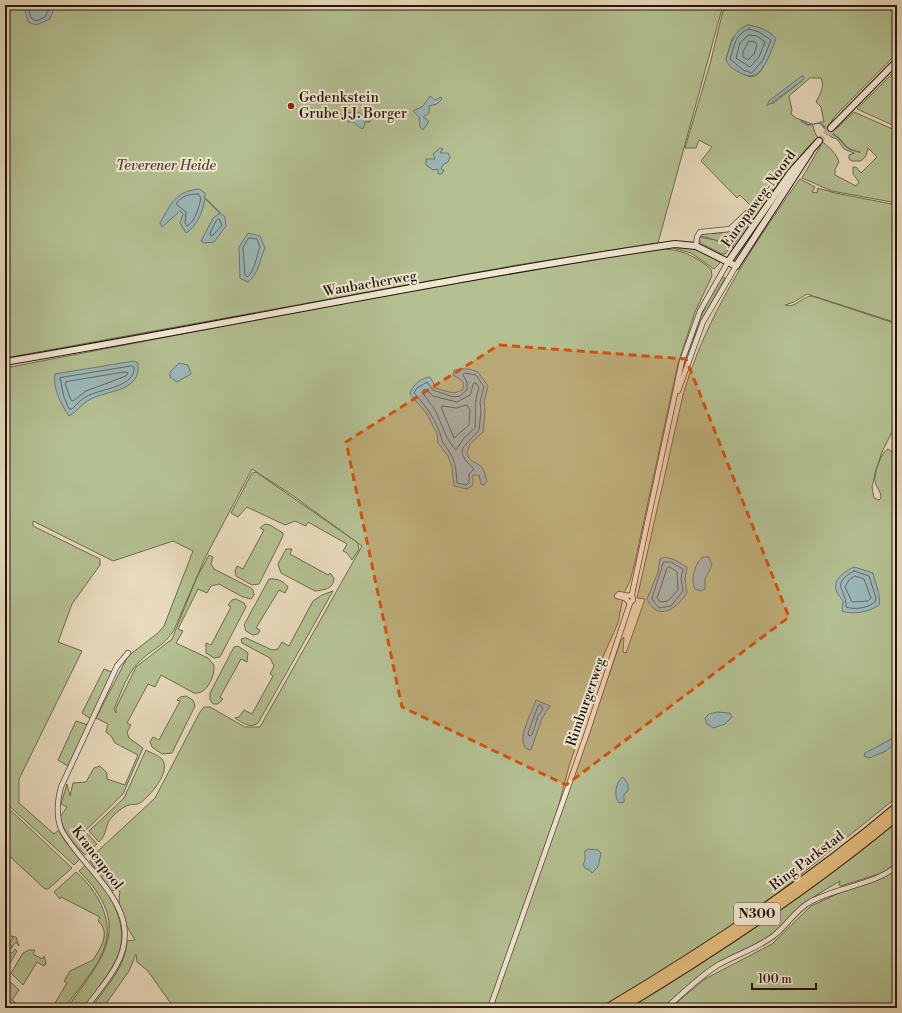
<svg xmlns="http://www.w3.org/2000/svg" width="902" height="1013" viewBox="0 0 902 1013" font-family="'Libre Bodoni',serif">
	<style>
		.green { fill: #b4c092; stroke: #6c6b4e; fill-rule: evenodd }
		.water { fill: #9bb8ba; stroke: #6b7774 }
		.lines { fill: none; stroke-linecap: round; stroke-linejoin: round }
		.shore { stroke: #606762; stroke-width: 1 }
		.stream { stroke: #6b7774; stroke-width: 1.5 }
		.secondary-tunnel { stroke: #c1b398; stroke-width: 6; stroke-dasharray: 6 3; stroke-linecap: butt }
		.street-casing { stroke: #554736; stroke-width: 6 }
		.secondary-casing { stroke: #24160a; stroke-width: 8 }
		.highway-casing { stroke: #24160a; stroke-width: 10 }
		.street { stroke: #f0e7d3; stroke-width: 4.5 }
		.secondary { stroke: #f0e7d3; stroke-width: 6 }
		.highway { stroke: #e4bd7e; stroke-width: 8 }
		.marked { fill: #d4520c; fill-opacity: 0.2; stroke: #d4520c; stroke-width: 3; stroke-dasharray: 8 5; stroke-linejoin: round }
		.poi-dot { fill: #8f2418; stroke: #f0e7d3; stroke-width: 1.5 }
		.labels { text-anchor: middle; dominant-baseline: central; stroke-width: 4; stroke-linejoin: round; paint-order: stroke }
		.shield { fill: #f0e7d3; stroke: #615546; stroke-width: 1 }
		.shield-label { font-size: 13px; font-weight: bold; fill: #24160a }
		.poi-label { font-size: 14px; fill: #24160a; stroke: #f0e7d3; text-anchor: start }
		.park-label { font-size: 14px; font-style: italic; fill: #4f4933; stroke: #f0e7d3 }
		.street-label { font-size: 14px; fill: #24160a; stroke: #f0e7d3 }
	</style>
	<rect width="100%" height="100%" fill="#e8dabc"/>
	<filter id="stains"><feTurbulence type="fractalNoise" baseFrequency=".005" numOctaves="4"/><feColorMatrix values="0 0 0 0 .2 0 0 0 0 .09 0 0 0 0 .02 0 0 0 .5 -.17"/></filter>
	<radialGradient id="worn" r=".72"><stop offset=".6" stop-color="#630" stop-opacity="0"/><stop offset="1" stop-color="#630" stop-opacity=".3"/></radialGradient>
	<g class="green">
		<polygon points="5,5 723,5 658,243 517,265 5,358"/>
		<path d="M730 5H897V53L834 117 830 124 836 129 854 112 897 131V203L832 191 802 178 821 145 816 140 809 146 755 210 732 243C726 245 709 237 700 236L701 234 722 233 732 230 753 208 740 195 737 198 701 161 712 147 699 140 696 148H685L710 64 723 11 728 9ZM748 25 760 28 772 34C770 44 765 82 748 76 741 74 732 64 726 59L732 39ZM803 76V80L772 104 769 101ZM810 78H821C825 87 820 94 816 102L821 107 824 122H820V123L831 137 837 139 844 149 854 153 849 155V159L852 161H861L866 156 868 148 877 157 861 173 856 167H853V174L859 182 856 186 835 175V169L839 162C835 149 824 145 816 135 814 132 814 127 812 124L796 118 791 114 792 110 789 96Z"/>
		<polygon points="897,69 897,127 857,109"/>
		<polygon points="786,175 735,249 732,247 759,206"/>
		<path d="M800 179 815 187 812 192 817 193 818 188 835 193 897 205V323L807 294 794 302 785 305C795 309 802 296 812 296L897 324V422L882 452 876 470 872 487 874 498 879 500 881 498C881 490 875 487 875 480 874 473 882 451 888 449L897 455V797L767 902V904L626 995 602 1008H492L621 640 624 637 623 652 626 653 645 599 637 598 683 395C705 318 753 244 800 179Z"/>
		<polygon points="699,237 715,240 728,247 728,250 725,254 722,254 700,243"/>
		<path d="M674 247C690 247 709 251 720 263L714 269 691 253 673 248Z"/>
		<path d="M658 249C680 248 695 256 711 269L712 276 695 312 678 364 635 562 630 581 624 593 618 623 602 659 605 660 569 766 558 808 488 1008H174L148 971 137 962 136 954 129 971 103 1008H91C105 988 126 967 127 941L135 940C127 927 116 908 120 892L118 890 111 891 90 861 98 851 155 798 200 712 204 707H210L245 727H260L362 546 292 495 252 469 205 558 174 630C164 647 151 649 138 663 127 674 120 695 114 709L116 713V708L136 667 172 639 197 577 209 555 213 557 211 564 214 569 251 588 253 590 254 595 251 599 243 597 219 584 211 586 207 593 198 589 178 629 183 631 176 643 208 658 214 665C215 676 207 695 194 693L161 675 155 687 148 684 127 723 131 725 127 732 129 738 143 748 123 794 85 831 97 844 85 855C73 843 64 833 60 817L67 807 61 804 67 784 70 796 73 783 86 782 94 768 100 766 107 773V779L125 785 138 755 115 743 111 736 106 732 108 724 96 718 128 656 158 633 164 626 193 551 173 541 113 561 33 521V526L100 559V565L72 604 58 642 82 651 19 779V803L54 834 59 830 65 841 80 859 74 865 5 802V368L370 298Z"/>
		<path d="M721 276 725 278 698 326 680 382C688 343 702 311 721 276Z"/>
		<polygon points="256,472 358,543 359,549 352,560 347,553 343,551 347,544 308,522 306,526 295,521 285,525 247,507 238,517 231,513 252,473"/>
		<polygon points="265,524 270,525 283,533 283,536 259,584 252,585 236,576 235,571 237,566 243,569 264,530 260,528"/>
		<path d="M286 549H292L290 554 328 575 330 573 334 578C334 589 324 590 315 591L281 573 278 564Z"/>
		<path d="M269 579C276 578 284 581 288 587L285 593 279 590 256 628 260 630 258 634 253 635 246 631 244 625Z"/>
		<path d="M333 591 258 723C250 729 243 723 235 718L239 717 244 710 252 714 273 676 270 674 274 666 270 658 242 643 241 639 246 638 272 650 278 649 282 642 289 646 313 601 322 595Z"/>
		<polygon points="236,599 244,603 246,607 220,657 214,658 206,653 206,643 211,645 231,607 228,605 232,600"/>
		<polygon points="238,646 248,653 247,662 241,659 220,697 223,699 218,704 213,704 210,700 210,693 234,647"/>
		<polygon points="104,669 112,672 91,719 82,713"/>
		<polygon points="186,696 193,700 195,706 172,753 162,754 152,747 150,742 153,737 159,740 180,701 177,700 180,697"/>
		<polygon points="76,721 88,725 68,766 58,760"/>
		<path d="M146 750C151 753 158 755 162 759 172 771 150 796 140 803 137 805 132 804 129 805 122 807 116 813 111 818 105 825 107 835 99 842L89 831 124 798Z"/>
		<polygon points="5,805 72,868 48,889 45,889 5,852"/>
		<polygon points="897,819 897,862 885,872 841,886 839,885 840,881 818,894 803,905 779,930 755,946 723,961 665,1008 625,1008"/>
		<path d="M86 865C108 891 133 925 116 960 108 977 94 993 83 1008H67C104 956 134 926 79 871Z"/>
		<polygon points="897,868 897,1008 670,1008 705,979 772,944 811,906 852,887 880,879"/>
		<path d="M76 872C96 889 114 919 105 946 99 966 77 991 64 1008H52L67 983 64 981 70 971 93 960C101 947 111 933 98 921L100 917 61 897 60 899 54 892Z"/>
		<polygon points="11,936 16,937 19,946 16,942 9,951 12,953 15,949 17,951 6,970 5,953 12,946 9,943 13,938"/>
		<polygon points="29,950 35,950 33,954 42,959 44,956 46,964 44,966 37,962 23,985 11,973 23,953"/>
		<polygon points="6,978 19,990 12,1000 16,1003 8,1006 5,1005"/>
	</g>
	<g class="water">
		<polygon points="24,5 55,5 50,19 36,25 28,22"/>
		<path d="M748 25C759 27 769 30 776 39 769 55 761 87 739 72 733 69 728 66 726 59 731 45 732 31 748 25Z"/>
		<polygon points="802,76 804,77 803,80 767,106 769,101"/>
		<polygon points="430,96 435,100 441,97 442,99 437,104 429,106 429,113 423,117 429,121 423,130 420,127 419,117 413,111 423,106"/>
		<polygon points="358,112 370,120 370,122 364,122 365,125 362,129 353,122 348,122 349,117 341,116 343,113"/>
		<polygon points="6,148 10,185 5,198 5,149"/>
		<polygon points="440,148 443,149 440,153 448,153 450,157 448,162 444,164 441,168 442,170 444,170 442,174 438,174 438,169 433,170 426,165 426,159 435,159 433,154"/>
		<path d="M199 189 205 193C206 206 197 227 186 233L180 223 183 214 180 211 162 227 160 223C172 203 174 192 199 189Z"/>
		<polygon points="220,213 225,217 226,226 214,242 204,243 201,241 213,218"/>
		<path d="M248 233 260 236 265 248C259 260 260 272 248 282L240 278 239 247Z"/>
		<path d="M134 361 138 363C141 393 108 389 89 400 81 404 77 412 69 416 62 406 52 387 55 374Z"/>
		<polygon points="179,363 188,365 191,374 177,382 170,377 170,372"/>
		<path d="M461 369H469L478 372 488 386 484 402 485 411 483 432 470 444 467 453C469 462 474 461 481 466 485 470 485 476 487 481L484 485 481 484 479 475H473V485L467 489 454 486 452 467 448 456 438 443 437 434 427 414 410 394C412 385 421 378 430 377L436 388C447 391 454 396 463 389 465 379 460 380 453 375L454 370Z"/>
		<path d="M664 557 673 559 687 567 685 579 687 593C677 608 658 623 647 599L658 572 660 559Z"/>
		<path d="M703 557H709L712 565 705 579V589L701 591 695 589C690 580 695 562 703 557Z"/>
		<path d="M854 567 873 573C875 584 881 594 879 605 869 612 854 615 842 611L843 601C841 598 838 595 837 592 831 580 845 571 854 567Z"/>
		<path d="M536 700 550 706 542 718 531 750 527 749C515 740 533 711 536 700Z"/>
		<polygon points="717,712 730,713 732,717 725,724 713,728 707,724 705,718 709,714"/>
		<polygon points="897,736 897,742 886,751 869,758 864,756 865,753"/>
		<path d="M623 777 628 784V791L624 794V802L619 803C613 796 616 781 623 777Z"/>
		<polygon points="588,849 598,850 601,853 598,867 592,873 589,869 586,869 583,865 585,860 585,851"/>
	</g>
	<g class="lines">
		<g class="shore">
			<polyline points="28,5 31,18 36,21 45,17 51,5"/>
			<path d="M749 29 759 32 771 40 763 60 752 73 743 70 730 59C734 47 735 33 749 29Z"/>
			<polygon points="749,35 757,36 765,42 759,57 750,67 736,58 740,43"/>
			<polygon points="749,41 755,42 757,45 754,54 748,60 743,57 743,52"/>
			<path d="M198 194 201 198C199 207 195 222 187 226L185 223 186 212 176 204C181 196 189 194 198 194Z"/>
			<polygon points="219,219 222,225 213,235 211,236 210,233 216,221"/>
			<path d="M249 238 257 239 260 247C256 257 255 272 247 277L245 275 243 248Z"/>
			<path d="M132 366 134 367C136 386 103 389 89 395 82 398 77 404 72 409H69L64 397 60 378Z"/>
			<polygon points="125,372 128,373 126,376 86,391 73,401 71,400 65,384 66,382"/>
			<path d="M465 373 476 375 484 387 480 402 481 411 479 430C465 447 452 449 474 469L469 474V482L466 485 457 483C456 472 456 462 450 453 448 449 443 444 442 440 437 421 427 407 414 393L417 388 427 382 433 390 453 397 460 396 467 390V382L463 375Z"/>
			<path d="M474 383H476L479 388C474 401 476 413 475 428L464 438 456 450C446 440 442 425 436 412 432 404 425 398 422 391L425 389 433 396 457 402 470 395Z"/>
			<polygon points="467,405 470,410 469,425 454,438 441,407 443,406 456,408"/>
			<polygon points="664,562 671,562 683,569 681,579 683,591 671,606 659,608 652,599"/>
			<polygon points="670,567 677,572 678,590 668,601 660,602 657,598 667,568"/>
			<path d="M854 571 869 576 876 598 875 602C868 608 855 610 846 607 847 589 829 585 854 571Z"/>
			<polygon points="855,576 864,579 871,598 868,601 852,602 845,587 849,580"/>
			<polygon points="541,705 543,709 538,716 532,735 529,736 528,733 538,706"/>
		</g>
		<g class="stream">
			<polyline points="801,121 808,125 820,123 825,127"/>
			<path d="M833 134C845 140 841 149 860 152"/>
			<polyline points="206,199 220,213"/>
		</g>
		<polyline class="secondary-tunnel" points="819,141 831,128"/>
		<defs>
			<g id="street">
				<polyline points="696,246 697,237 700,232 730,229 752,208"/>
				<polyline points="678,391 703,322 736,266"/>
				<polyline points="630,603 625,598 617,596 619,594 629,596 632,594"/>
				<path d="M86 1008C96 994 108 981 116 966 148 909 85 873 61 829 56 815 57 802 61 787L117 666 128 653"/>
				<polyline points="490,1008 586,736 630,603 633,600 632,594 682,361 700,311 728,262"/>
				<path d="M666 1008C683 993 699 977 718 965 736 955 755 949 772 937 786 927 795 910 810 902 834 888 881 883 897 865"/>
			</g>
			<g id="secondary">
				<polyline points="831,128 897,61"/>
				<polyline points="728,262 791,172 819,141"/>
				<path d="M5 362C229 324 450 277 675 244L696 246 736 266 810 152"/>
			</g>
			<g id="highway">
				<path d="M608 1008C709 948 807 883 897 807"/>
				<path d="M621 1008C717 950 811 888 897 816"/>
			</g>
		</defs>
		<use href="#street" class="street-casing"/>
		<use href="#secondary" class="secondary-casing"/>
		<use href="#highway" class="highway-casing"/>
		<use href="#street" class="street"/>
		<use href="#secondary" class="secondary"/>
		<use href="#highway" class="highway"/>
	</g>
	<path class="marked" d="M499 345 686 359 789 617 566 785 402 707 346 442Z"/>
	<circle class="poi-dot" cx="291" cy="106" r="4"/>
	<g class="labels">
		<rect class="shield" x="734" y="903" width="46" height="22" rx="3"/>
		<g class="shield-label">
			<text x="757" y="914">N300</text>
		</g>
		<g class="poi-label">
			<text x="299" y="98">Gedenkstein<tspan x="299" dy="16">Grube J.J. Borger</tspan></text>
		</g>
		<g class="park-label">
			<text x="166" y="166">Teverener Heide</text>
		</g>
		<g class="street-label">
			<text transform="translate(759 199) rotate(-54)">Europaweg-Noord</text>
			<text transform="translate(370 284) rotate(-10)">Waubacherweg</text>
			<text transform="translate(586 702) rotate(-71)">Rimburgerweg</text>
			<text transform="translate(97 858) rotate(53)">Kranenpool</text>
			<text transform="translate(807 861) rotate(-37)">Ring Parkstad</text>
		</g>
	</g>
	<rect width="902" height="1013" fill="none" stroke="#e8dabc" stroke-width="20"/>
	<rect x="6" y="6" width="890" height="1001" fill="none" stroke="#24160a" stroke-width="2"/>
	<rect x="10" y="10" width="882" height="993" fill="none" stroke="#24160a"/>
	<path d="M752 983v6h64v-6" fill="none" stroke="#24160a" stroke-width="2"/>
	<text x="758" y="983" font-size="12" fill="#24160a" stroke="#f0e7d3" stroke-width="3" paint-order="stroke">100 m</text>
	<rect width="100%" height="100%" filter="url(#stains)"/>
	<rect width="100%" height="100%" fill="url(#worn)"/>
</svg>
